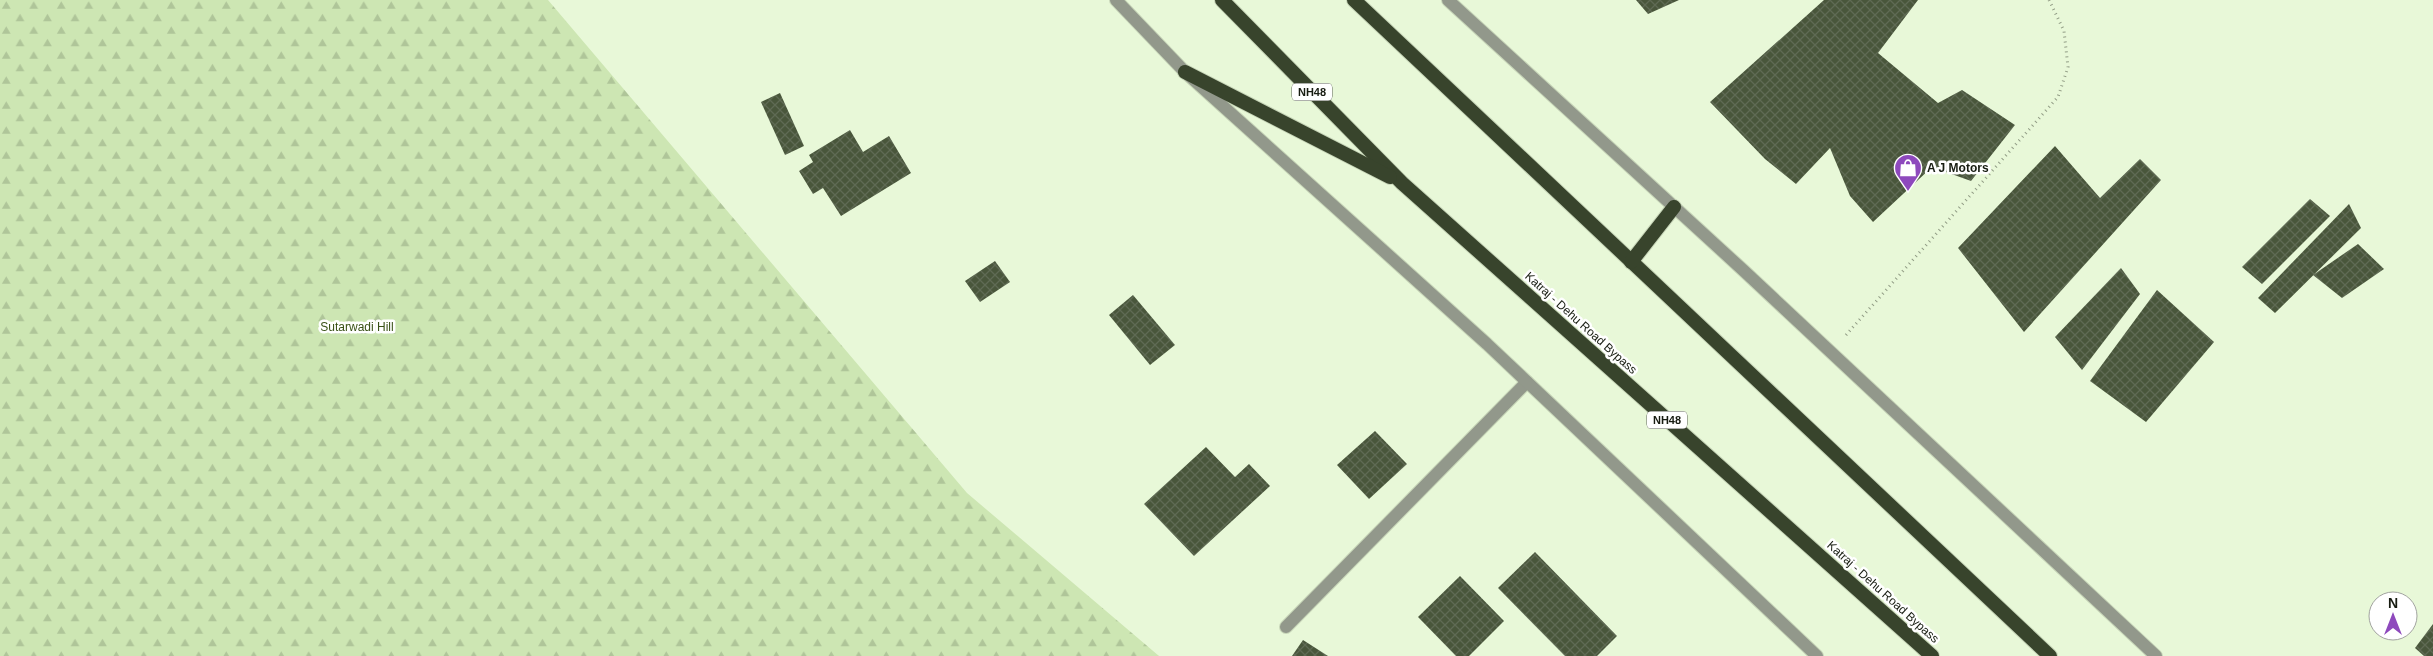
<svg xmlns="http://www.w3.org/2000/svg" width="2433" height="656" viewBox="0 0 2433 656" font-family="Helvetica,sans-serif">
	<style>
		.forest { fill: url(#forest-firs) }
		.building { fill: url(#building-cross-hatch) }
		.lines { fill: none; stroke-linecap: round; stroke-linejoin: round }
		.minor-casing { stroke: #c7d5b8; stroke-width: 14 }
		.tertiary-casing { stroke: #c7d5b8; stroke-width: 14 }
		.trunk-casing { stroke: #c7d5b8; stroke-width: 16 }
		.path { stroke: #919c85; stroke-width: 3; stroke-dasharray: 1 4; stroke-linecap: butt }
		.minor { stroke: #92988b; stroke-width: 12 }
		.tertiary { stroke: #92988b; stroke-width: 12 }
		.trunk { stroke: #38442c; stroke-width: 14 }
		.labels { text-anchor: middle; dominant-baseline: central; stroke-width: 5; stroke-linejoin: round; paint-order: stroke }
		.shield { fill: #fff; stroke: #5d6058; stroke-width: 1 }
		.shield-label { font-size: 11px; font-weight: bold; fill: #171c11 }
		.poi-label { font-size: 12px; font-weight: bold; fill: #171c11; stroke: #fff; text-anchor: start }
		.street-label { font-size: 12px; fill: #171c11; stroke: #fff }
		.park-label { font-size: 12px; fill: #395116; stroke: #fff }
	</style>
	<defs>
		<pattern id="forest-firs" width="22" height="20" patternUnits="userSpaceOnUse" patternTransform="scale(1.25)"><rect width="22" height="20" fill="#cde6b3"/><path d="M5 1l3.5 6h-7zM16 11l3.5 6h-7z" fill="#afc599"/></pattern>
		<pattern id="building-cross-hatch" width="8" height="8" patternUnits="userSpaceOnUse" patternTransform="scale(1.25)"><rect width="8" height="8" fill="#49563b"/><path d="M0 0l8 8M0 8l8-8" fill="none" stroke="#5f6a54"/></pattern>
	</defs>
	<rect width="100%" height="100%" fill="#e8f8d8"/>
	<polygon class="forest" points="0,0 548,0 967,493 1159,656 0,656"/>
	<g class="building">
		<polygon points="1636,0 1679,0 1648,14"/>
		<polygon points="1824,0 1918,0 1878,53 1938,103 1962,90 2015,125 1971,181 1932,167 1873,222 1850,196 1830,148 1796,184 1765,159 1710,102"/>
		<polygon points="780,93 804,146 785,155 761,102"/>
		<polygon points="850,130 863,152 889,136 911,173 841,216 823,188 813,194 799,171 813,162 809,155"/>
		<polygon points="2055,146 2100,198 2140,159 2161,180 2024,332 1958,248"/>
		<polygon points="2310,199 2330,216 2262,284 2242,267"/>
		<polygon points="2349,204 2361,228 2275,313 2258,298"/>
		<polygon points="2358,244 2384,269 2342,298 2313,275"/>
		<polygon points="995,261 1010,282 980,302 965,281"/>
		<polygon points="2121,268 2140,294 2082,370 2055,337"/>
		<polygon points="2157,290 2214,342 2146,422 2090,381"/>
		<polygon points="1133,295 1175,345 1150,365 1109,315"/>
		<polygon points="1375,431 1407,464 1369,499 1337,465"/>
		<polygon points="1206,447 1235,477 1249,464 1270,486 1194,556 1144,504"/>
		<polygon points="1535,552 1617,636 1597,656 1565,656 1498,588"/>
		<polygon points="1460,576 1504,621 1469,656 1456,656 1418,617"/>
		<polygon points="2433,624 2433,656 2424,656 2415,648"/>
		<polygon points="1303,640 1328,656 1292,656"/>
	</g>
	<g class="lines">
		<defs>
			<polyline id="minor" points="1286,627 1527,382"/>
			<g id="tertiary">
				<polyline points="1116,0 1185,72 1487,344 1817,656"/>
				<polyline points="1448,0 1743,270 2156,656"/>
			</g>
			<g id="trunk">
				<polyline points="1222,0 1402,183 1932,656"/>
				<polyline points="1354,0 2050,656"/>
				<polyline points="1185,72 1390,177"/>
				<polyline points="1631,262 1674,207"/>
			</g>
		</defs>
		<use href="#minor" class="minor-casing"/>
		<use href="#tertiary" class="tertiary-casing"/>
		<use href="#trunk" class="trunk-casing"/>
		<polyline class="path" points="1846,335 2058,97 2068,67 2064,31 2049,0"/>
		<use href="#minor" class="minor"/>
		<use href="#tertiary" class="tertiary"/>
		<use href="#trunk" class="trunk"/>
	</g>
	<defs>
		<symbol id="shop-pin" viewBox="-11 -11 22 30"><path d="M0 17L-7.5 6A9.5 9.5 0 1 1 7.5 6Z" fill="#8e49bd" stroke="#fff"/><path d="M-5-2.5h2.3a2.7 3.5 0 0 1 5.4 0H5L5.5 6h-11ZM-1.5-2.5h3a1.5 2.3 0 0 0-3 0Z" fill="#fff"/></symbol>
	</defs>
	<g fill-rule="evenodd">
		<use href="#shop-pin" x="1892" y="152" width="32" height="43"/>
	</g>
	<g class="labels">
		<g class="shield">
			<rect x="1292" y="83.5" width="40" height="17" rx="4"/>
			<rect x="1647" y="411.5" width="40" height="17" rx="4"/>
		</g>
		<g class="shield-label">
			<text x="1312" y="92">NH48</text>
			<text x="1667" y="420">NH48</text>
		</g>
		<g class="poi-label">
			<text x="1927" y="168">A J Motors</text>
		</g>
		<g class="street-label">
			<text transform="translate(1581 323) rotate(42)">Katraj - Dehu Road Bypass</text>
			<text transform="translate(1883 592) rotate(42)">Katraj - Dehu Road Bypass</text>
		</g>
		<g class="park-label">
			<text x="357" y="327">Sutarwadi Hill</text>
		</g>
	</g>
	<g transform="translate(2393 616)"><circle r="24" fill="#ffffff" stroke="#a2a4a0"/>
	<path d="M0-4L9 19L0 12L-9 19Z" fill="#8e49bd"/>
	<text y="-8" font-size="14" font-weight="bold" text-anchor="middle" fill="#171c11">N</text>
	</g>
</svg>
